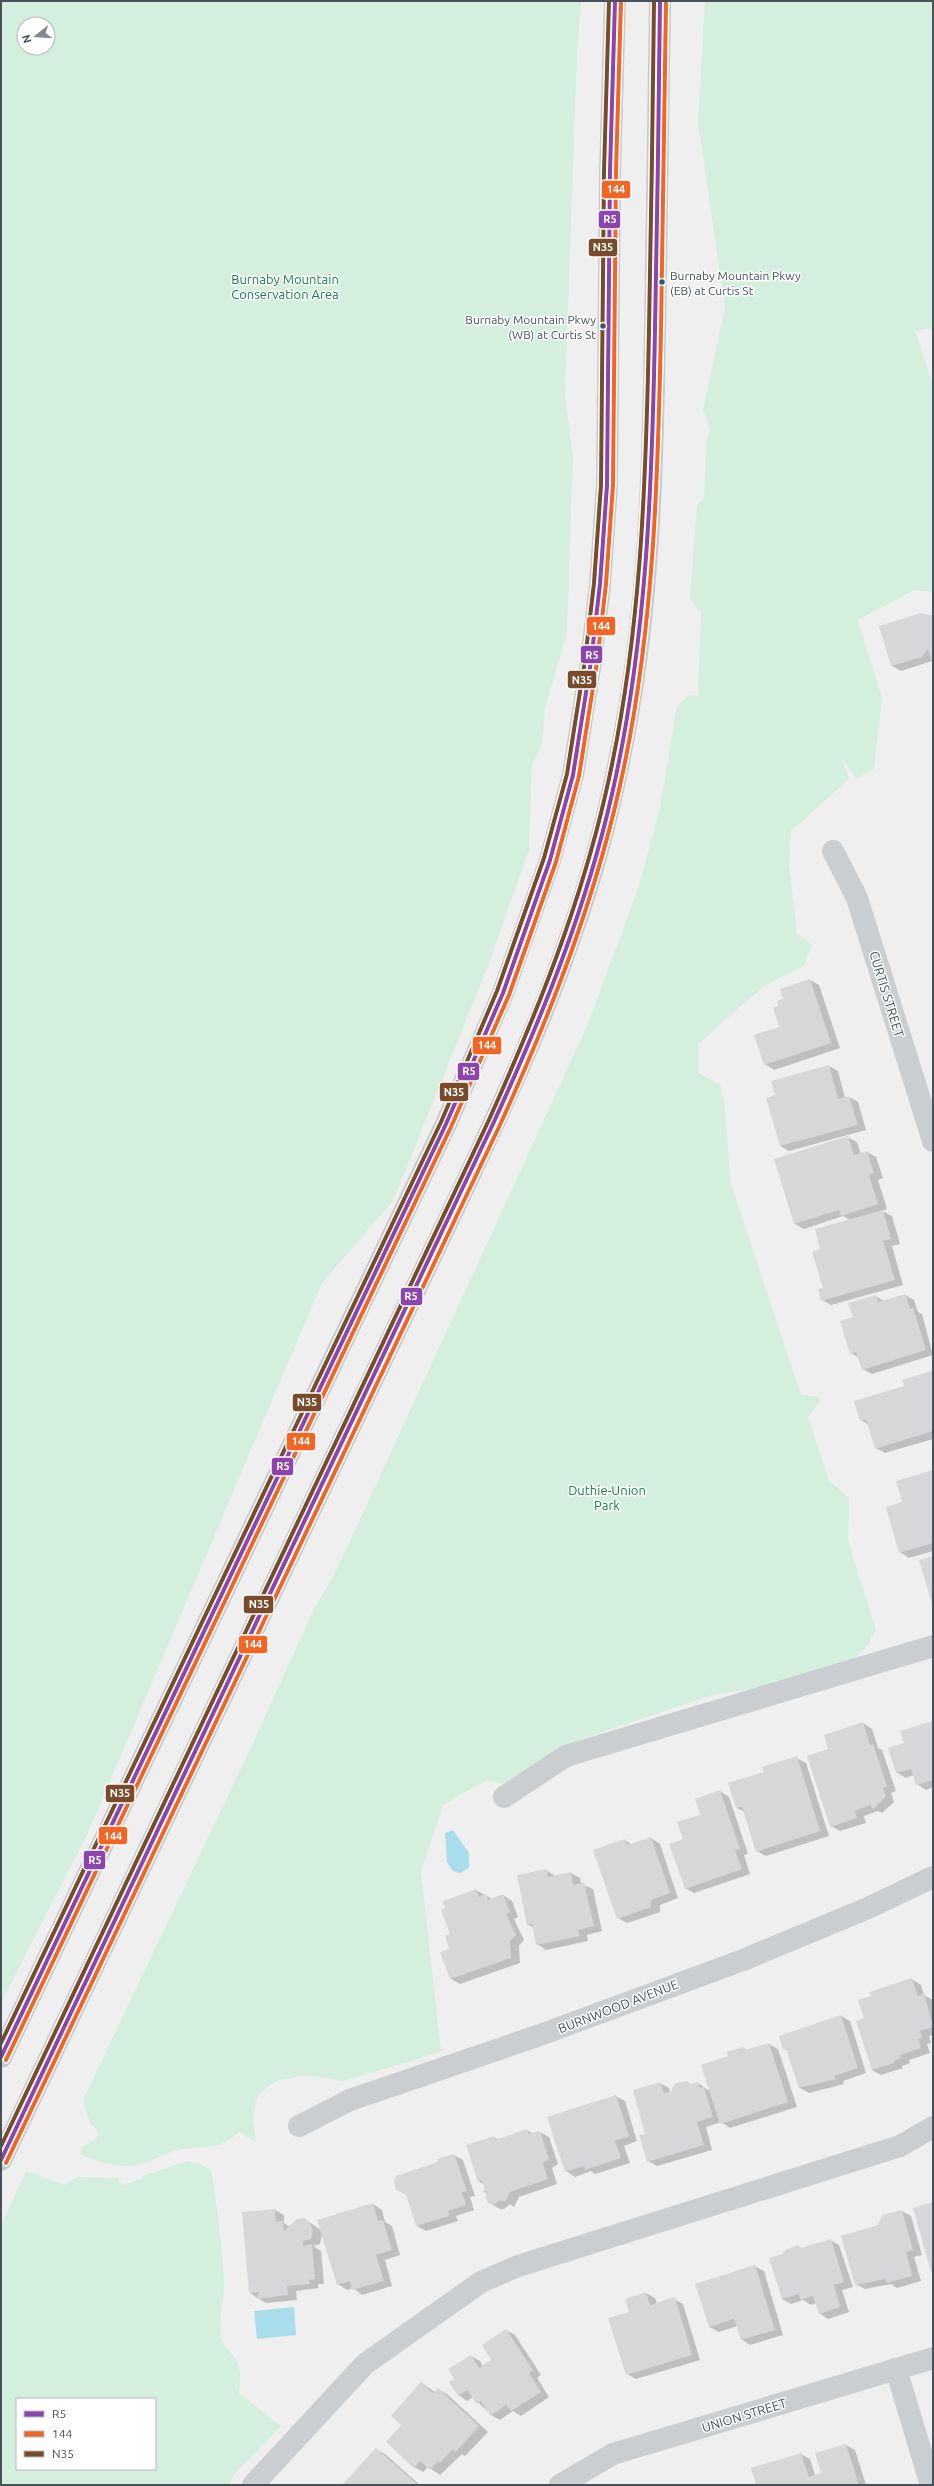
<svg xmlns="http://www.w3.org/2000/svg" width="934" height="2486" viewBox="0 0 934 2486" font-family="Ubuntu,sans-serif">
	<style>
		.green { fill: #d4efde; fill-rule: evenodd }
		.water { fill: #a9ddec }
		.shadow { fill: #0003 }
		.building { fill: #d7d7d9 }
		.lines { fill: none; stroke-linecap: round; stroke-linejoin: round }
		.minor { stroke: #cbced0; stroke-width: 22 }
		.major { stroke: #c6cace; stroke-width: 22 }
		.bus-1-casing { stroke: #fff; stroke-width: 7 }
		.bus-2-casing { stroke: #fff; stroke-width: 7 }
		.bus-3-casing { stroke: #fff; stroke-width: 7 }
		.bus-1 { stroke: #8e44ad; stroke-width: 4 }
		.bus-2 { stroke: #f26522; stroke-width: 4 }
		.bus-3 { stroke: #7a4b2a; stroke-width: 4 }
		.bus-dot { fill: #47515c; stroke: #fff; stroke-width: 1.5 }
		.labels { text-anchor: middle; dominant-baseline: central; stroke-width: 3; stroke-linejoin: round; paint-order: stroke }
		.bus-label { font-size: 12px; fill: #47515c; stroke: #fff; text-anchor: start }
		.park-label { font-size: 13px; fill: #177d4c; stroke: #fff }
		.street-label { font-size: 13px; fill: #47515c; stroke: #fff }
		.line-badge { stroke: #fff; stroke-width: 1.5 }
		.badge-label { font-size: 11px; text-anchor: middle; font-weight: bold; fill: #fff }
	</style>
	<rect width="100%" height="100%" fill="#f0efef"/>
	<g class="green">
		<path d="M1 1H581L577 52 565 396 573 456 567 633 545 708 542 743 532 766 529 850 488 966 393 1201 322 1283 88 1833 1 2003ZM24 24H48V48H24Z"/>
		<path d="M705 1H933V328L915 331 933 384V592L915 590 858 620 882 698 874 769 856 779 842 758 849 779 791 831 789 864 797 934 812 945 804 965 764 986 698 1044 699 1073 720 1085 724 1099 731 1184 801 1395 819 1397 820 1402 808 1417 829 1481 849 1498 848 1540 876 1630 870 1639V1643L848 1665 788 1683 712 1695 582 1739 549 1757 507 1785 487 1780 443 1805 421 1872 441 2052 344 2081 305 2075 276 2081 261 2092 256 2100 253 2121 256 2142 239 2132C222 2150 205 2146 183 2149 167 2151 152 2162 136 2165 117 2169 97 2161 80 2154L82 2147 97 2138 98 2131 90 2123 83 2100 253 1743 313 1611 338 1567 587 1026 638 889 660 807 677 706 689 695 698 696 701 611 697 610 690 598 697 505 704 498 706 442 710 430 703 410 725 307 698 123Z"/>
		<path d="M187 2161 201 2164 202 2166 211 2169C217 2206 222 2243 224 2281 225 2300 218 2315 221 2335 222 2346 231 2351 236 2360 242 2370 240 2382 239 2393L281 2426 233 2476 229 2485H1V2225L26 2171 65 2185 78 2177 118 2178 121 2185 142 2179 143 2176ZM17 2399H155V2469H17Z"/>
	</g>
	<g class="water">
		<polygon points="453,1830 469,1853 469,1868 460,1873 453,1871 447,1862 445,1833"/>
		<polygon points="294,2307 296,2335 257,2339 254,2311"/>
	</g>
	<g class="shadow">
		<polygon points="933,617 933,664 932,661 901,671 892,666"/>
		<polygon points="810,980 819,985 840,1048 774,1070 765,1064 780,1027 779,1007"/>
		<polygon points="829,1066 838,1071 845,1098 849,1097 858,1102 866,1130 789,1151 780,1146 777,1096"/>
		<polygon points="847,1137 857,1142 861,1154 867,1152 876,1157 883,1178 878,1180 887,1209 882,1211 892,1216 900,1244 892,1246 903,1285 831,1305 822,1300 824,1289 822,1250 850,1220 843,1216 804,1229 795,1224 775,1160"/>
		<polygon points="905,1295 914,1300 918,1312 922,1314 933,1355 872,1374 863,1369 859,1358 851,1353 854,1318 876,1296 884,1301"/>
		<polygon points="931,1372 933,1374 933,1439 885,1453 876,1448 869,1425 861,1420 905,1386"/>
		<polygon points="933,1471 933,1551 909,1558 900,1552 903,1503"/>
		<polygon points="933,1722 933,1787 926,1790 917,1784 914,1775 906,1778 896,1772"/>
		<polygon points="863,1723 872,1729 878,1748 882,1750 896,1791 891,1793 894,1802 882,1813 878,1811 864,1816 866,1823 840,1831 831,1826 830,1750"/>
		<polygon points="796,1758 806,1763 829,1836 766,1856 757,1851 745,1812 737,1808 765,1773"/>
		<polygon points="720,1791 729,1797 748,1854 744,1855 750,1874 694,1893 685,1888 684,1840"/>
		<polygon points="651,1838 660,1844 678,1898 660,1905 660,1912 627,1923 618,1918 625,1840 632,1845"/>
		<polygon points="546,1870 555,1876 571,1873 580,1878 581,1884 593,1889 602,1931 587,1935 588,1941 546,1950 537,1944 534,1928 527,1924"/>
		<polygon points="476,1890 492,1899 503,1895 512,1901 518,1917 514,1919 524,1940 519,1946 520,1963 460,1984 451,1979 451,1935"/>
		<polygon points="912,1979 921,1985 924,1995 933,2000 933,2035 929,2036 931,2043 927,2044 930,2053 909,2060 910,2063 902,2066 903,2068 881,2075 872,2070 865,2019 872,1996"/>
		<polygon points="841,2016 850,2021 866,2073 843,2081 844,2084 809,2093 800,2088 788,2051 784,2049"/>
		<polygon points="769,2044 778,2049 797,2107 730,2128 721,2122 706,2127 712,2150 657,2166 648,2161 647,2134 660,2083 669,2088 670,2093 698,2083 711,2092 729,2057 743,2048 748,2050"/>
		<polygon points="616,2096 625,2101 637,2141 624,2146 630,2163 595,2174 591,2171 575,2177 566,2171"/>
		<polygon points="527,2130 533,2134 540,2132 549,2137 558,2164 552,2168 557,2184 519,2197 514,2207 510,2204 504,2209 500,2209 490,2203 488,2194 484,2192 485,2185 478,2181 494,2137 499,2140"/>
		<polygon points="454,2155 463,2160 475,2196 470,2197 474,2210 456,2216 458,2221 426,2231 417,2226 407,2195 397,2190"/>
		<polygon points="373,2204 382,2210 385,2222 392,2226 400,2255 385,2260 392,2286 362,2295 353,2288 347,2290 338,2284 322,2234 320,2244 313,2246 321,2251 324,2284 318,2284 318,2288 296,2291 297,2300 266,2303 250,2293 275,2210 284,2215 284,2223 290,2227 305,2219 322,2231"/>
		<polygon points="902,2211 911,2216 922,2255 914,2257 921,2281 897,2288 891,2284 865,2289 855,2284 879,2226"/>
		<polygon points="830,2240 839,2245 853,2287 842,2290 849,2312 828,2319 819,2313 816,2303 811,2305 803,2300 791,2304 782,2299 784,2255 798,2246 803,2249"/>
		<polygon points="754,2266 764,2271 783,2335 750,2345 741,2339 737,2326 719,2332 709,2327"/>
		<polygon points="646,2293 655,2298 657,2304 674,2299 683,2304 700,2360 636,2379 627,2374 630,2313"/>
		<polygon points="506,2330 515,2335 541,2375 537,2378 549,2397 521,2416 513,2411 500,2420 491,2415 473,2397 467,2401 458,2395 455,2379 471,2356 480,2361 483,2367 493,2360"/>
		<polygon points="422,2383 435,2392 438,2389 447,2394 488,2432 465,2456 462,2454 440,2475 428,2467 423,2472 414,2467 403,2425"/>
		<polygon points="846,2445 855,2450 866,2485 758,2485 752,2469 801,2454 810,2459 815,2475 822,2473"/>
		<polygon points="376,2449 385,2454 420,2485 344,2485"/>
	</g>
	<g class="building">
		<polygon points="921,613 933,616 933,666 928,649 922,657 891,666 879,626"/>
		<polygon points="810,979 831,1043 764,1065 754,1035 779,1027 773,1008 778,1006 777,1001 783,999 780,989"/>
		<polygon points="829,1065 838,1099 849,1096 858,1125 780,1146 766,1098 775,1095 771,1081"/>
		<polygon points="848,1136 854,1155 867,1151 874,1173 869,1175 878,1204 841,1216 839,1210 794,1224 774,1159"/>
		<polygon points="883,1210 891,1239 883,1241 895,1280 821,1301 818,1289 823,1288 812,1252 820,1249 815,1229"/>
		<polygon points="905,1294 910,1309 913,1308 926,1350 862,1370 856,1352 850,1354 840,1321 853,1317 848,1303 876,1295 878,1302"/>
		<polygon points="931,1371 933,1379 933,1431 875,1449 866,1419 860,1421 854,1401 904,1386 902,1380"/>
		<polygon points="933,1470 933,1543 899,1553 886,1507 902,1502 896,1481"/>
		<polygon points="933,1556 933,1607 919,1560"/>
		<polygon points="933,1721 933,1780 916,1785 911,1769 896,1773 888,1748 904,1743 900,1731"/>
		<polygon points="863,1722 870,1745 873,1744 887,1786 883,1788 886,1796 873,1809 870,1805 855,1811 857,1818 830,1827 807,1756 828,1749 824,1735"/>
		<polygon points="797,1756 820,1831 756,1852 742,1807 736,1808 728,1783 764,1772 762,1767"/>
		<polygon points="720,1790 740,1849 735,1850 742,1869 685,1889 669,1844 683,1839 677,1822 700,1815 695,1799"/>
		<polygon points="651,1837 670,1893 651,1900 651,1907 617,1919 593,1850 625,1839 627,1845"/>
		<polygon points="547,1869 548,1877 571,1872 573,1885 584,1882 594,1926 578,1930 580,1936 536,1945 532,1923 527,1925 517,1875"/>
		<polygon points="476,1889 479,1897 486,1894 488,1900 503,1894 510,1912 506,1914 516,1935 510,1941 511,1958 450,1979 440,1952 449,1949 445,1936 450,1934 441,1910 445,1908 443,1901"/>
		<polygon points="912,1978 918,1996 924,1993 933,2027 920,2031 922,2038 918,2039 921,2048 900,2055 901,2058 894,2061 894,2063 872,2070 856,2021 864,2018 858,2000 871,1996 870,1992"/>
		<polygon points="841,2015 858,2068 834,2076 836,2079 799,2088 786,2049 783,2050 779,2036"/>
		<polygon points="769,2043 788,2102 720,2124 701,2065 728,2056 727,2052 743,2047 744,2050"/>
		<polygon points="687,2081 691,2084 698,2082 700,2088 704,2087 713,2117 697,2122 704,2145 647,2162 639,2135 645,2134 633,2090 660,2082 664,2093 672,2091 672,2088 676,2083"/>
		<polygon points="616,2095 629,2136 615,2141 621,2158 585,2170 584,2166 565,2172 547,2117"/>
		<polygon points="527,2129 529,2134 540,2131 549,2159 543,2163 548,2179 510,2192 505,2202 500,2200 495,2204 489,2204 485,2198 487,2191 483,2192 485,2188 482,2180 478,2182 466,2145 494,2136 495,2140"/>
		<polygon points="454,2154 467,2191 462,2192 466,2205 448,2211 449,2216 416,2226 406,2194 396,2190 394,2181 396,2176 438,2162 437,2159"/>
		<polygon points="933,2202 933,2272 931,2272 913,2208"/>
		<polygon points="373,2203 378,2221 383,2220 392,2250 376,2255 384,2281 352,2290 350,2281 337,2285 317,2220"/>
		<polygon points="275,2209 276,2222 283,2221 284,2231 297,2219 305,2218 310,2223 313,2231 311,2239 303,2241 303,2246 312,2244 315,2279 309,2280 309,2284 287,2286 288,2295 256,2299 259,2292 249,2293 242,2212"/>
		<polygon points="902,2210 913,2250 906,2252 912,2276 887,2283 886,2279 855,2285 841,2236 878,2225 882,2215"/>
		<polygon points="831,2239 844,2282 834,2285 840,2307 819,2314 813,2296 801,2300 799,2294 782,2299 769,2258 783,2254 785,2250 798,2245 801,2248"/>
		<polygon points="755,2265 775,2330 741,2340 734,2319 709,2327 695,2284"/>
		<polygon points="646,2292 650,2305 675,2297 692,2355 626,2375 608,2318 629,2312 625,2299"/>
		<polygon points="506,2329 533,2370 529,2373 541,2392 511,2411 506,2405 490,2416 481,2401 477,2404 467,2390 458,2396 449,2382 454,2379 448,2369 471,2355 479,2368 491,2360 482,2345"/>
		<polygon points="421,2382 433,2393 438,2388 479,2426 456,2452 453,2449 440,2463 438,2461 430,2470 420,2461 414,2468 386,2442 401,2425 391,2416"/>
		<polygon points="846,2444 859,2485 756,2485 751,2468 801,2453 809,2477 821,2473 815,2453"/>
		<polygon points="376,2448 417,2484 416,2485 342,2485"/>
	</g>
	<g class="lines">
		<g class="minor">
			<polyline points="833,851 857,898 933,1141"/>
			<polyline points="504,1797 566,1756 933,1646"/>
			<polyline points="299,2126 350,2100 540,2035 743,1960 868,1908 933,1877"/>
			<polyline points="896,2369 931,2485"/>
			<polyline points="253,2485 365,2364 481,2282 518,2266 900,2146 933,2127"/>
			<polyline points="560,2485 613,2454 933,2358"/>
		</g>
		<g class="major">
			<polyline points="1,2057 446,1124 503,993 550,860 573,775 591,661 600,584 607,485 610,171 615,1"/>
			<path d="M1 2160 465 1185C503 1104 541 1023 570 938 597 864 616 785 629 708 650 583 653 456 655 331 657 221 659 111 660 1"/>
		</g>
		<defs>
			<g id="bus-1">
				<polyline points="1,2057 446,1124 503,993 550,860 573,775 591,661 600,584 607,485 610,171 615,1"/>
				<path d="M1 2160 493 1124C542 1017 586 909 612 794 647 641 652 486 655 330 657 220 659 111 660 1"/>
			</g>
			<g id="bus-2">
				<polyline points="6,2060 451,1127 509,995 556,862 579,776 597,662 606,584 613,485 616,171 621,1"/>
				<path d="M6 2163 499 1127C552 1011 598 893 624 767 654 623 658 477 661 330 663 221 665 111 666 1"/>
			</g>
			<g id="bus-3">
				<polyline points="1,2043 441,1122 497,991 544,858 567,774 585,660 594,583 601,485 604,171 609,1"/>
				<path d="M1 2146 488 1122C536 1015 580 907 606 792 641 640 646 484 649 329 651 220 653 110 654 1"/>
			</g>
		</defs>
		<use href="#bus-1" class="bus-1-casing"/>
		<use href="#bus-2" class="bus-2-casing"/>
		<use href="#bus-3" class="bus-3-casing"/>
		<use href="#bus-1" class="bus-1"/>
		<use href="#bus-2" class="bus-2"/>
		<use href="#bus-3" class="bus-3"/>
	</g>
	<g class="bus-dot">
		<circle cx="662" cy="282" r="3.5"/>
		<circle cx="603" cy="326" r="3.5"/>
	</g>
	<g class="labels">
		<g class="bus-label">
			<text x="670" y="275">Burnaby Mountain Pkwy<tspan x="670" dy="15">(EB) at Curtis St</tspan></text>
			<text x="596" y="319" text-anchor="end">Burnaby Mountain Pkwy<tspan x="596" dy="15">(WB) at Curtis St</tspan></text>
		</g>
		<g class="park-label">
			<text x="285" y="279">Burnaby Mountain<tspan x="285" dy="15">Conservation Area</tspan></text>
			<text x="607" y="1490">Duthie-Union<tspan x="607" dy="15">Park</tspan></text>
		</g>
		<g class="street-label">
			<text transform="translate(887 994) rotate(73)">CURTIS STREET</text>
			<text transform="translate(618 2006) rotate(-21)">BURNWOOD AVENUE</text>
			<text transform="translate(744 2415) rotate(-17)">UNION STREET</text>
		</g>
	</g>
	<g class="line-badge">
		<rect x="601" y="180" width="30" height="19" rx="4" fill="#f26522"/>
		<rect x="598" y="210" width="23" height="19" rx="4" fill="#8e44ad"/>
		<rect x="588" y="238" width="30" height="19" rx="4" fill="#7a4b2a"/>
		<rect x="586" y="616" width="30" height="20" rx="4" fill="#f26522"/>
		<rect x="580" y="645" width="23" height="19" rx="4" fill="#8e44ad"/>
		<rect x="567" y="670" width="30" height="19" rx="4" fill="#7a4b2a"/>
		<rect x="472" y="1036" width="30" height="19" rx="4" fill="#f26522"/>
		<rect x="457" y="1062" width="23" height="19" rx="4" fill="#8e44ad"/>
		<rect x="439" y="1082" width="30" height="20" rx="4" fill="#7a4b2a"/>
		<rect x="400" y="1287" width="23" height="19" rx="4" fill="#8e44ad"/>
		<rect x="292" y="1393" width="30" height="19" rx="4" fill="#7a4b2a"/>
		<rect x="286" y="1432" width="30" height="19" rx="4" fill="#f26522"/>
		<rect x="271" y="1457" width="23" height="19" rx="4" fill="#8e44ad"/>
		<rect x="243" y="1595" width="31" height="19" rx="4" fill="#7a4b2a"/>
		<rect x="238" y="1635" width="30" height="19" rx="4" fill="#f26522"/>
		<rect x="105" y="1784" width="30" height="19" rx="4" fill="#7a4b2a"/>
		<rect x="98" y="1826" width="30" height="19" rx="4" fill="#f26522"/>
		<rect x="83" y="1850" width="23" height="20" rx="4" fill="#8e44ad"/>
	</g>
	<g class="badge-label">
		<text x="616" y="193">144</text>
		<text x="610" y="223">R5</text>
		<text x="603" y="251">N35</text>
		<text x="601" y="630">144</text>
		<text x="592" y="659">R5</text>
		<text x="582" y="684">N35</text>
		<text x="487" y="1049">144</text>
		<text x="469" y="1075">R5</text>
		<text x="454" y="1096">N35</text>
		<text x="411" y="1300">R5</text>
		<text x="307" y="1406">N35</text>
		<text x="301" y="1445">144</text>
		<text x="283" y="1470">R5</text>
		<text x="259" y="1608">N35</text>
		<text x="253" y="1648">144</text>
		<text x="120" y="1797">N35</text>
		<text x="113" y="1840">144</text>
		<text x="95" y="1864">R5</text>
	</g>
	<rect width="934" height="2486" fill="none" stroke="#47515c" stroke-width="4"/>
	<rect x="16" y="2398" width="140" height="72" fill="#ffffff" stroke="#b5b9be"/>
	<rect x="24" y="2411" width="20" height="6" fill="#8e44ad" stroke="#b5b9be"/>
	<text x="52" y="2418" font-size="12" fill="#47515c">R5</text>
	<rect x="24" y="2431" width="20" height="6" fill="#f26522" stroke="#b5b9be"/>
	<text x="52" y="2438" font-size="12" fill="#47515c">144</text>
	<rect x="24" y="2451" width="20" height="6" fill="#7a4b2a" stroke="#b5b9be"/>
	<text x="52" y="2458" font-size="12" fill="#47515c">N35</text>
	<g transform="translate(36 36) rotate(253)"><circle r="19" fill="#ffffff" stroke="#b5b9be"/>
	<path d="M0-3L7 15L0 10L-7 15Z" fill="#82888f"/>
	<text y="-6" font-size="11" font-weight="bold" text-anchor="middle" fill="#47515c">N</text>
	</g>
</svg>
